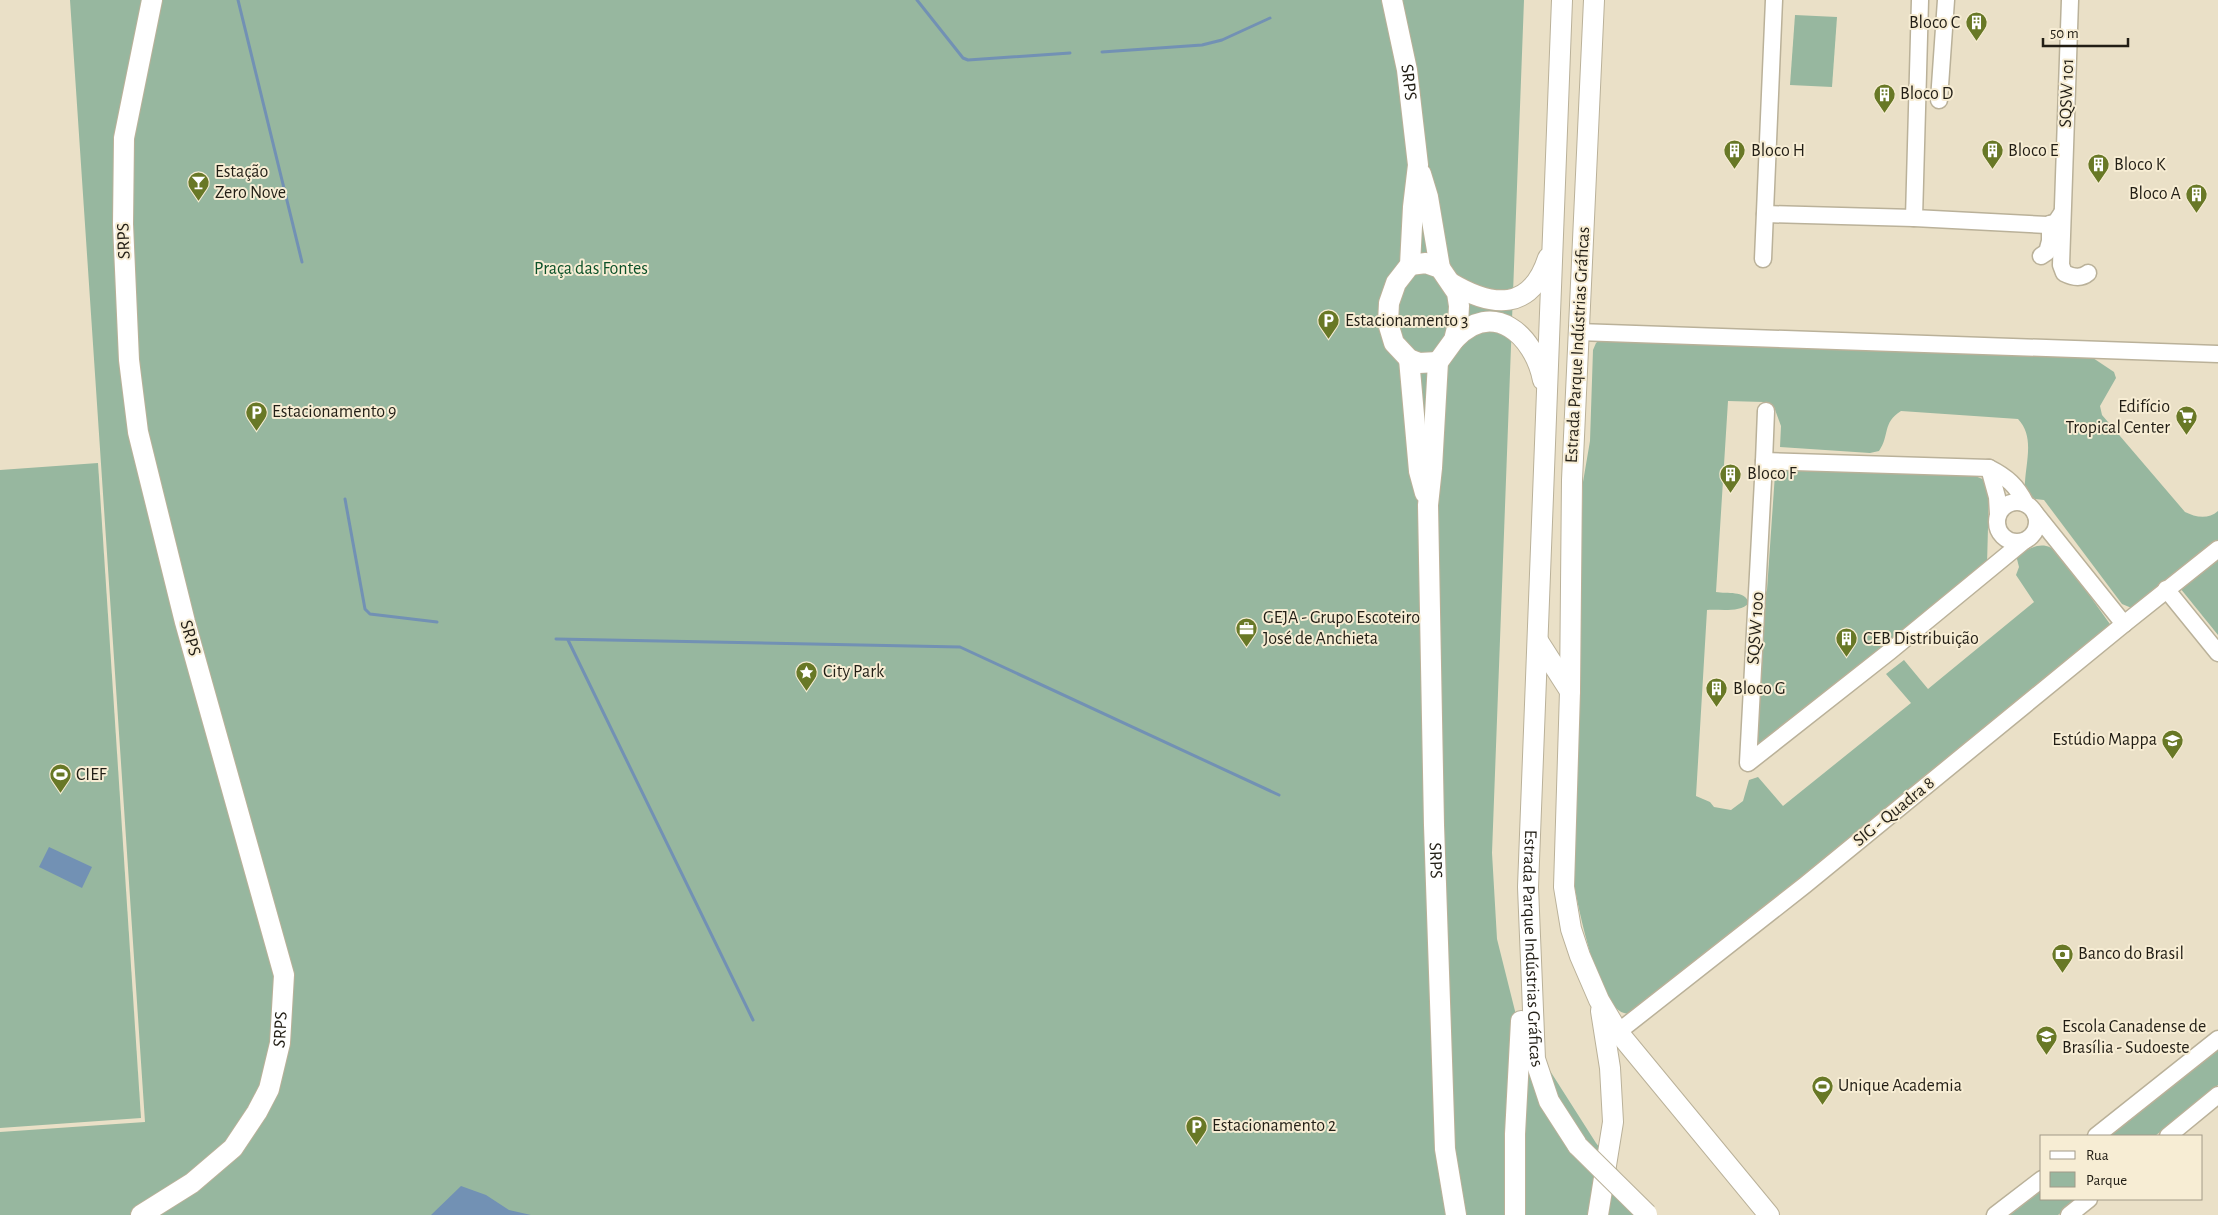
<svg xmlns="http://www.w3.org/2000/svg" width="2218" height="1215" viewBox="0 0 2218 1215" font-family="'Alegreya Sans',sans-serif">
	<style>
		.green { fill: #97b79f }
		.water { fill: #7291b4 }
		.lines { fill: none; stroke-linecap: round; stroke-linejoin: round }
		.stream { stroke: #7291b4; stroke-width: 3 }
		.minor-casing { stroke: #bab199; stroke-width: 19 }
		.major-casing { stroke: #bab199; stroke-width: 22 }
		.minor { stroke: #fff; stroke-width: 16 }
		.major { stroke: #fff; stroke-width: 20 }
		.major-bridge-casing { stroke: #bab199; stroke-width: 22; stroke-linecap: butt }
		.major-bridge { stroke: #fff; stroke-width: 20 }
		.labels { text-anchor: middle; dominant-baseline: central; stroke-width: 4; stroke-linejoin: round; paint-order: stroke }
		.poi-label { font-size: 18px; fill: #221e15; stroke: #f7edd4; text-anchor: start }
		.street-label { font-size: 18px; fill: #221e15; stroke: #f7edd4 }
		.park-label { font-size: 18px; fill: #0c5129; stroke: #f7edd4 }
	</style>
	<rect width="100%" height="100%" fill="#eae0c7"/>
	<g class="green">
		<polygon points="70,0 1524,0 1492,853 1497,939 1517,1019 1596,1143 1654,1215 0,1215 0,1132 145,1122"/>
		<polygon points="1795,15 1837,17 1832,87 1790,85"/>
		<path d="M1603 337 2090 356 2114 372 2116 378 2100 406 2102 415 2185 512C2195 517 2208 520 2218 511V540L2134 609 2122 604 2044 500 2035 499 2025 493C2023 468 2037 439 2018 419L1901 411C1882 423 1890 435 1879 451L1870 453 1780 447 1781 426 1774 407 1764 402 1728 401 1716 592C1727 594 1745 590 1749 603 1740 613 1720 609 1707 610L1696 796 1710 802 1714 807 1731 810 1743 801 1749 780 1758 777 1783 806 1911 703 1886 674 1904 660 1928 689 2034 602 2016 575 2019 567 2016 555C2034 547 2043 539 2060 554L2112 627 1632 1013C1629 1013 1626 1014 1624 1013 1596 1005 1575 893 1571 866L1583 482 1590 441 1593 350 1596 343Z"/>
		<polygon points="98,463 141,1118 0,1128 0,470"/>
		<polygon points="1789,467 1975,476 1985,480 1989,489 1987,565 1758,747 1755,744 1760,605 1767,590 1775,474 1778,471"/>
		<polygon points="2218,546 2218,635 2176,583"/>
		<polygon points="2218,1047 2218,1085 2155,1136 2107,1136"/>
		<polygon points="2042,1190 2042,1199 2078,1199 2058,1215 2010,1215"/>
	</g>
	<g class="water">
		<polygon points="49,847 92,867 82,888 39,867"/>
		<polygon points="461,1186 486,1195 509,1210 531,1215 431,1215"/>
	</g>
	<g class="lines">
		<g class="stream">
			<polyline points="238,0 302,262"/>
			<polyline points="917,0 963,58 968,60 1070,53"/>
			<polyline points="1102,52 1202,45 1222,40 1270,18"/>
			<polyline points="345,499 365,609 370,614 437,622"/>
			<polyline points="556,639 960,647 1279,795"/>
			<polyline points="568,640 753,1020"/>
		</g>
		<defs>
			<g id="minor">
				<polyline points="1920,0 1914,218 2047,225 2056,222 2062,213"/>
				<path d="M2070 0 2061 265 2064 273C2072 277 2081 279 2088 273"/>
				<polyline points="1939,100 1946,0"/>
				<polyline points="1765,214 1914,218"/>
				<polyline points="2041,256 2047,252 2050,241 2050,224"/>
				<polyline points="1763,259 1774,0"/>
				<polyline points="1578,332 2218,354"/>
				<polyline points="1764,461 1766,411"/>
				<polyline points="1989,468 1997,497 1998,514"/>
				<circle cx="2017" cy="522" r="20"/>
				<polyline points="2035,513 2124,624"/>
				<path d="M2024 541 1889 652 1748 763 1764 461 1989 468C2007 477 2017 486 2026 504"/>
				<polyline points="2166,589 2218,653"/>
				<polyline points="1618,1032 1805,885 2124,624 2218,549"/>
				<polyline points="2096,1136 2218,1039"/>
				<polyline points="2168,1136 2218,1095"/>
				<polyline points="1995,1215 2042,1179"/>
				<polyline points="2069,1215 2089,1199"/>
			</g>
			<g id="major">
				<path id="s1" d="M1392 0 1407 70 1418 165 1413 207 1410 265 1396 283 1389 303 1388 323 1394 343 1409 359 1419 363 1438 362"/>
				<path id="s2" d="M1562 0 1528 887 1535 1059 1549 1101 1578 1146"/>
				<polyline points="1594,0 1572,480 1570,691 1564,887 1571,929 1580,956 1599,1000 1618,1032 1769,1215"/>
				<polyline points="1421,174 1428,197 1440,268"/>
				<path id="s3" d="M1410 265 1426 263 1440 268 1457 293 1459 306 1458 324 1454 340 1438 362 1432 468 1428 505 1434 825 1445 1149 1456 1215"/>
				<path d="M1451 283C1493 308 1531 311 1548 258"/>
				<path d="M1454 340C1493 298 1534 335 1543 380"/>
				<polyline points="1409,359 1419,471 1425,493"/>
				<polyline points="1538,641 1570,691"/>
				<path id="s4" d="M141 1215 192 1183 233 1148 257 1112 269 1089 280 1043 284 975 185 622 138 432 129 360 123 224 124 138 152 0"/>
				<polyline points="1515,1215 1515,1134 1521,1021"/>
				<polyline points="1598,1215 1613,1122 1610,1068 1601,1011"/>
			</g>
		</defs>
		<use href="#minor" class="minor-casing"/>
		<use href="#major" class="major-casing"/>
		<use href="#minor" class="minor"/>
		<use href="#major" class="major"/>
		<defs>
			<polyline id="major-bridge" points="1578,1146 1647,1214"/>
		</defs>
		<use href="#major-bridge" class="major-bridge-casing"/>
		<use href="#major-bridge" class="major-bridge"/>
	</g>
	<defs>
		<symbol id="building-pin" viewBox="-11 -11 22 30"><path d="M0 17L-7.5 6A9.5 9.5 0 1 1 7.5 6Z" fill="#687826" stroke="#f7edd4"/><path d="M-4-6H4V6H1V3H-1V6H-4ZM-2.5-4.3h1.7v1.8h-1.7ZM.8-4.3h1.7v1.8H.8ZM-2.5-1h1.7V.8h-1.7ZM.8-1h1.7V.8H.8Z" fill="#fff"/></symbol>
		<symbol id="bar-pin" viewBox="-11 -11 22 30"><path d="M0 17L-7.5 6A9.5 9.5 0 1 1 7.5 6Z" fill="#687826" stroke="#f7edd4"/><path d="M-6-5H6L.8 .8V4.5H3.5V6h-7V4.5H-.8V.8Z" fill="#fff"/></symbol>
		<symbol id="parking-pin" viewBox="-11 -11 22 30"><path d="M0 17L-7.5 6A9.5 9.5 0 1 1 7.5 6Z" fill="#687826" stroke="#f7edd4"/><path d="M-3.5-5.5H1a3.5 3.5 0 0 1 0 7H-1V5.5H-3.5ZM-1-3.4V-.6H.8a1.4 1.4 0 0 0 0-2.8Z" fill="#fff"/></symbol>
		<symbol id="supermarket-pin" viewBox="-11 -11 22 30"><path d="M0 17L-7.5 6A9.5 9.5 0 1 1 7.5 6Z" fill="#687826" stroke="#f7edd4"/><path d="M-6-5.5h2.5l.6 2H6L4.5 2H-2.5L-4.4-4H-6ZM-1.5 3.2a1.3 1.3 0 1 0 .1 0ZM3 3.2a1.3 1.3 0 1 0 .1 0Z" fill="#fff"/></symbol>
		<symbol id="office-pin" viewBox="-11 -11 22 30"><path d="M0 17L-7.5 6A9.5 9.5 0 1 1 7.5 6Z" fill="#687826" stroke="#f7edd4"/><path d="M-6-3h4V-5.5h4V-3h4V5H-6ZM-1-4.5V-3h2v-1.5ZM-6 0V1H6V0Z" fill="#fff"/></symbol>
		<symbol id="sight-pin" viewBox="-11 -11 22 30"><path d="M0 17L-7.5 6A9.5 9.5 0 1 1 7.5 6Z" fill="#687826" stroke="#f7edd4"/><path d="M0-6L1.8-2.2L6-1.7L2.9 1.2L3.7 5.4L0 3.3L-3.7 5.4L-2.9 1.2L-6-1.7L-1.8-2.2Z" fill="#fff"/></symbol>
		<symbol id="university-pin" viewBox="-11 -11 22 30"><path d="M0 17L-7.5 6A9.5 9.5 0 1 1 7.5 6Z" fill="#687826" stroke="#f7edd4"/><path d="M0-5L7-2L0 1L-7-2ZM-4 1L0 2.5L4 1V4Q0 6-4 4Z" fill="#fff"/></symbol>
		<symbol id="stadium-pin" viewBox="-11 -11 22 30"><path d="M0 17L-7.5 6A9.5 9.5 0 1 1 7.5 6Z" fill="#687826" stroke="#f7edd4"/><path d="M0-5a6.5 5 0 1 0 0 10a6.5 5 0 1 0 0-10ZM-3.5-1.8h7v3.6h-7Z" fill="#fff"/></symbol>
		<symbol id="bank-pin" viewBox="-11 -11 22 30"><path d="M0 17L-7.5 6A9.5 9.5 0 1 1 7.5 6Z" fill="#687826" stroke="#f7edd4"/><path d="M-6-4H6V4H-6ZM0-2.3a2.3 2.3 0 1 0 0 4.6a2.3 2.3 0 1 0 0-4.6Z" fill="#fff"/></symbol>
		<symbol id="school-pin" viewBox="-11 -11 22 30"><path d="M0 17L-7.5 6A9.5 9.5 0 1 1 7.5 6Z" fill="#687826" stroke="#f7edd4"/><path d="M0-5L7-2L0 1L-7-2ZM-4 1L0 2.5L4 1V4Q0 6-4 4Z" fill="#fff"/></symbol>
	</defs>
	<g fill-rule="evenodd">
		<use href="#building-pin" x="1964" y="10" width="25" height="34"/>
		<use href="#building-pin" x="1872" y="82" width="25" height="34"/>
		<use href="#building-pin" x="1722" y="138" width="25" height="34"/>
		<use href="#building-pin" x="1980" y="138" width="25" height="34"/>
		<use href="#building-pin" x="2086" y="152" width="25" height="34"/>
		<use href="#bar-pin" x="186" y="170" width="25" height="34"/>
		<use href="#building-pin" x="2184" y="182" width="25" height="34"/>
		<use href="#parking-pin" x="1316" y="308" width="25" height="34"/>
		<use href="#parking-pin" x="244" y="400" width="25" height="34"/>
		<use href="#supermarket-pin" x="2174" y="404" width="25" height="34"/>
		<use href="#building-pin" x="1718" y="462" width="25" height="34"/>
		<use href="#office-pin" x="1234" y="616" width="25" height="34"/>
		<use href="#building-pin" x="1834" y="626" width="25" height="34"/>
		<use href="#sight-pin" x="794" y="660" width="25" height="34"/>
		<use href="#building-pin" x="1704" y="676" width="25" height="34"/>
		<use href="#university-pin" x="2160" y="728" width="25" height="34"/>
		<use href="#stadium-pin" x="48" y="762" width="25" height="34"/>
		<use href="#bank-pin" x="2050" y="942" width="25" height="34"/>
		<use href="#school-pin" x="2034" y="1024" width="25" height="34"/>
		<use href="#stadium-pin" x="1810" y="1074" width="25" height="34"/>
		<use href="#parking-pin" x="1184" y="1114" width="25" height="34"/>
	</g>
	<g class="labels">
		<g class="poi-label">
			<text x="1960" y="23" text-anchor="end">Bloco C</text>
			<text x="1900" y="94">Bloco D</text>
			<text x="1751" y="151">Bloco H</text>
			<text x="2008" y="151">Bloco E</text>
			<text x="2114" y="165">Bloco K</text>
			<text x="215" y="172">Estação<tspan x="215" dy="21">Zero Nove</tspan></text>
			<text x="2181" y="194" text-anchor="end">Bloco A</text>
			<text x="1345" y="321">Estacionamento 3</text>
			<text x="2170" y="407" text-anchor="end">Edifício<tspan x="2170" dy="21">Tropical Center</tspan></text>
			<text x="272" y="412">Estacionamento 9</text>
			<text x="1747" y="474">Bloco F</text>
			<text x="1263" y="618">GEJA - Grupo Escoteiro<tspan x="1263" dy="21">José de Anchieta</tspan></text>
			<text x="1863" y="639">CEB Distribuição</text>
			<text x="823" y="672">City Park</text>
			<text x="1733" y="689">Bloco G</text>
			<text x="2157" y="740" text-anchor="end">Estúdio Mappa</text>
			<text x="76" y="775">CIEF</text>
			<text x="2078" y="954">Banco do Brasil</text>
			<text x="2062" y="1027">Escola Canadense de<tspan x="2062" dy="21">Brasília - Sudoeste</tspan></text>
			<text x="1838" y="1086">Unique Academia</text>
			<text x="1212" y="1126">Estacionamento 2</text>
		</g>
		<g class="street-label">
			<text stroke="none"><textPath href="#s1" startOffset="84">SRPS</textPath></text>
			<text transform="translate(2067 93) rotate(-88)">SQSW 101</text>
			<text transform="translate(124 241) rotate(-92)">SRPS</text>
			<text transform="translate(1578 345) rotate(-87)">Estrada Parque Indústrias Gráficas</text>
			<text transform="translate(1756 628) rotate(-86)">SQSW 100</text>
			<text transform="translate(190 638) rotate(74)">SRPS</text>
			<text transform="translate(1894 812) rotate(-39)">SIG - Quadra 8</text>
			<text stroke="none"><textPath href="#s3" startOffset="635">SRPS</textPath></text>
			<text stroke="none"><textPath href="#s2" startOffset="949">Estrada Parque Indústrias Gráficas</textPath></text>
			<text stroke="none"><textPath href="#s4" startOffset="244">SRPS</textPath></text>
		</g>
		<g class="park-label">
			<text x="591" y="269">Praça das Fontes</text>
		</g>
	</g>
	<rect x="2040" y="1135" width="162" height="65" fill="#f7edd4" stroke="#a29a88"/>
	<rect x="2050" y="1151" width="25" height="8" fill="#ffffff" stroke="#a29a88"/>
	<text x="2086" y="1160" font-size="15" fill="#221e15">Rua</text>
	<rect x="2050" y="1172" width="25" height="15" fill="#97b79f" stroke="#a29a88"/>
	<text x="2086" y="1185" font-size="15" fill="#221e15">Parque</text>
	<path d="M2043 38v8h85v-8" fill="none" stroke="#221e15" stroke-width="2.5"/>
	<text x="2050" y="38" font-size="15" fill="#221e15" stroke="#f7edd4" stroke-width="4" paint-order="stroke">50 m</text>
</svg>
